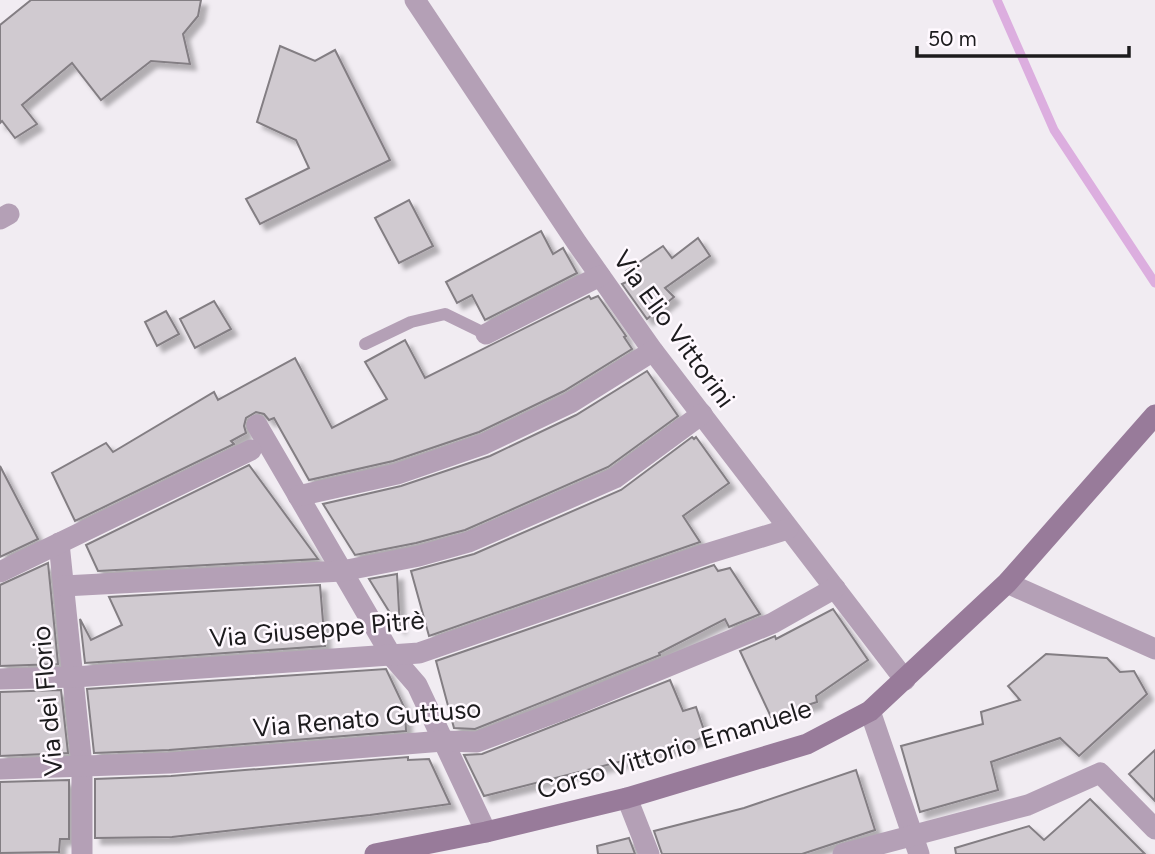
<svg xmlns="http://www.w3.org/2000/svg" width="1155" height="854" viewBox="0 0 1155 854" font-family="Figtree,sans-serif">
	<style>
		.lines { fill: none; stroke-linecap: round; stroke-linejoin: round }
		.stream { stroke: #dcaedf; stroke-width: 9 }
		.building { fill: #d0cad0; stroke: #837e83; stroke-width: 2; filter: url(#shadow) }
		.service { stroke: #b4a0b6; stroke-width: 12 }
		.minor { stroke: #b4a0b6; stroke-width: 21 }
		.tertiary { stroke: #b4a0b6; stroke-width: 21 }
		.secondary { stroke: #987b9a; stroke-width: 21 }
		.labels { text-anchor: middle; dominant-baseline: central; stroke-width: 5; stroke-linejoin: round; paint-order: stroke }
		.street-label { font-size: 26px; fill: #1c1b1d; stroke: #fff9ff }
	</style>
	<defs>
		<filter id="shadow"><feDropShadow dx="6" dy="6" stdDeviation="2" flood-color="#0004"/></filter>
	</defs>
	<rect width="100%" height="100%" fill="#f1ecf2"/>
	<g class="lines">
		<polyline class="stream" points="997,0 1054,130 1155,283"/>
	</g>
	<g class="building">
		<polygon points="31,0 201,0 198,16 183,34 190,64 151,61 101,100 72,63 22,105 37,124 15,138 2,121 0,123 0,25"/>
		<polygon points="280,46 315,61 335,50 390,160 260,224 246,199 309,168 296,140 257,122"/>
		<polygon points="409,200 433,246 399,263 375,218"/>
		<polygon points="541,231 553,254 563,248 577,273 485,320 472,295 457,303 446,282"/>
		<polygon points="698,238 710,256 665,288 674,297 647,319 622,284 631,280 626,271 663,246 672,258"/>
		<polygon points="589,296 591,299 598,296 626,336 624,337 632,349 564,391 479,432 393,461 309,480 274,418 269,420 264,414 256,412 246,418 244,426 246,433 231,441 234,444 75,521 52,473 106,443 113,452 214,392 218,400 295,358 332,428 387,399 365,362 405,340 425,378"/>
		<polygon points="214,301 231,329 195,348 180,319"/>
		<polygon points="166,311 179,334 157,346 145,322"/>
		<polygon points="647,371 678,416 608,467 465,530 416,543 355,555 323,504 401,486 490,456 576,415"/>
		<polygon points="692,437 694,439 696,437 729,483 683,516 700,542 429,636 411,571 474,554 621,490"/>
		<polygon points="249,465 318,559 98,571 86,545"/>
		<polygon points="0,466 38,539 0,557"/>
		<polygon points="48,563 58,664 0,666 0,585"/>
		<polygon points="714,565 718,571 730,568 760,614 729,627 725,619 659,653 660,655 475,729 454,728 436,661"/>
		<polygon points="397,574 400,629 369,579"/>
		<polygon points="320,585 325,646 85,663 80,619 91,640 122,625 109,597"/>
		<polygon points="833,609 868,660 816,696 817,702 771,717 740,651 775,636 776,639"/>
		<polygon points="1046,654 1107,658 1120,672 1134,671 1147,694 1079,756 1060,738 991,762 998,790 920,812 901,746 983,724 981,712 1020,700 1008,686"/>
		<polygon points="386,669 405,709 406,731 169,750 94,753 87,689"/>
		<polygon points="670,680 683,711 696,707 706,736 678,747 484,796 464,755 482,754"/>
		<polygon points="61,690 68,753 0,756 0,692"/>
		<polygon points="1155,750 1155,801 1129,774"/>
		<polygon points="408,757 408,760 429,759 450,804 370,815 172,837 95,838 95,779 171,776"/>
		<polygon points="856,770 875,830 802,854 662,854 654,831 744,808"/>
		<polygon points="69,780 69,839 60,839 59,852 0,853 0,782"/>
		<polygon points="1090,799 1145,854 956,854 955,848 1029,826 1044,840"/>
		<polygon points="629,838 635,854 598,854 597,846"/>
	</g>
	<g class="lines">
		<polyline class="service" points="365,344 411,322 445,314 486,334"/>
		<g class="minor">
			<polyline points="415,0 577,243 653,351 905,680"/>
			<polyline points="0,219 9,214"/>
			<polyline points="486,334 600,276"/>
			<polyline points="257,425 391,655 417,685 486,832"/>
			<polyline points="298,496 397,474 484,444 570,403 653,351"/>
			<polyline points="59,543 82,766 82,854"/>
			<polyline points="0,572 251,450"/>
			<polyline points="64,586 342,571 419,556 469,542 615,478 702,414"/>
			<polyline points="0,679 74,677 419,653 706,554 788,529"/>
			<polyline points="870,711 919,854"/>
			<polyline points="0,769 170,763 443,741 477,742 562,710 773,623 835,588"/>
			<polyline points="627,798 649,854"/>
			<polyline points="843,854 1028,805 1100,773 1155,829"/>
		</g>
		<polyline class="tertiary" points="1007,583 1155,649"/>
		<polyline class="secondary" points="375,854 486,832 627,798 807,744 870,711 1007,583 1155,415"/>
	</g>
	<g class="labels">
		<g class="street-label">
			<text transform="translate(674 329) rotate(54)">Via Elio Vittorini</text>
			<text transform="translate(317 629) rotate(-5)">Via Giuseppe Pitrè</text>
			<text transform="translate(47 701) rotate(-95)">Via dei Florio</text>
			<text transform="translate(367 718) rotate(-5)">Via Renato Guttuso</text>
			<text transform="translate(674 749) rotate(-17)">Corso Vittorio Emanuele</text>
		</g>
	</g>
	<path d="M917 46v10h212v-10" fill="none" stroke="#1c1b1d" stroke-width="3.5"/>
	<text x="928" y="46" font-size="21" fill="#1c1b1d" stroke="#fff9ff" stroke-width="5" paint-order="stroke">50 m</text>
</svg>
